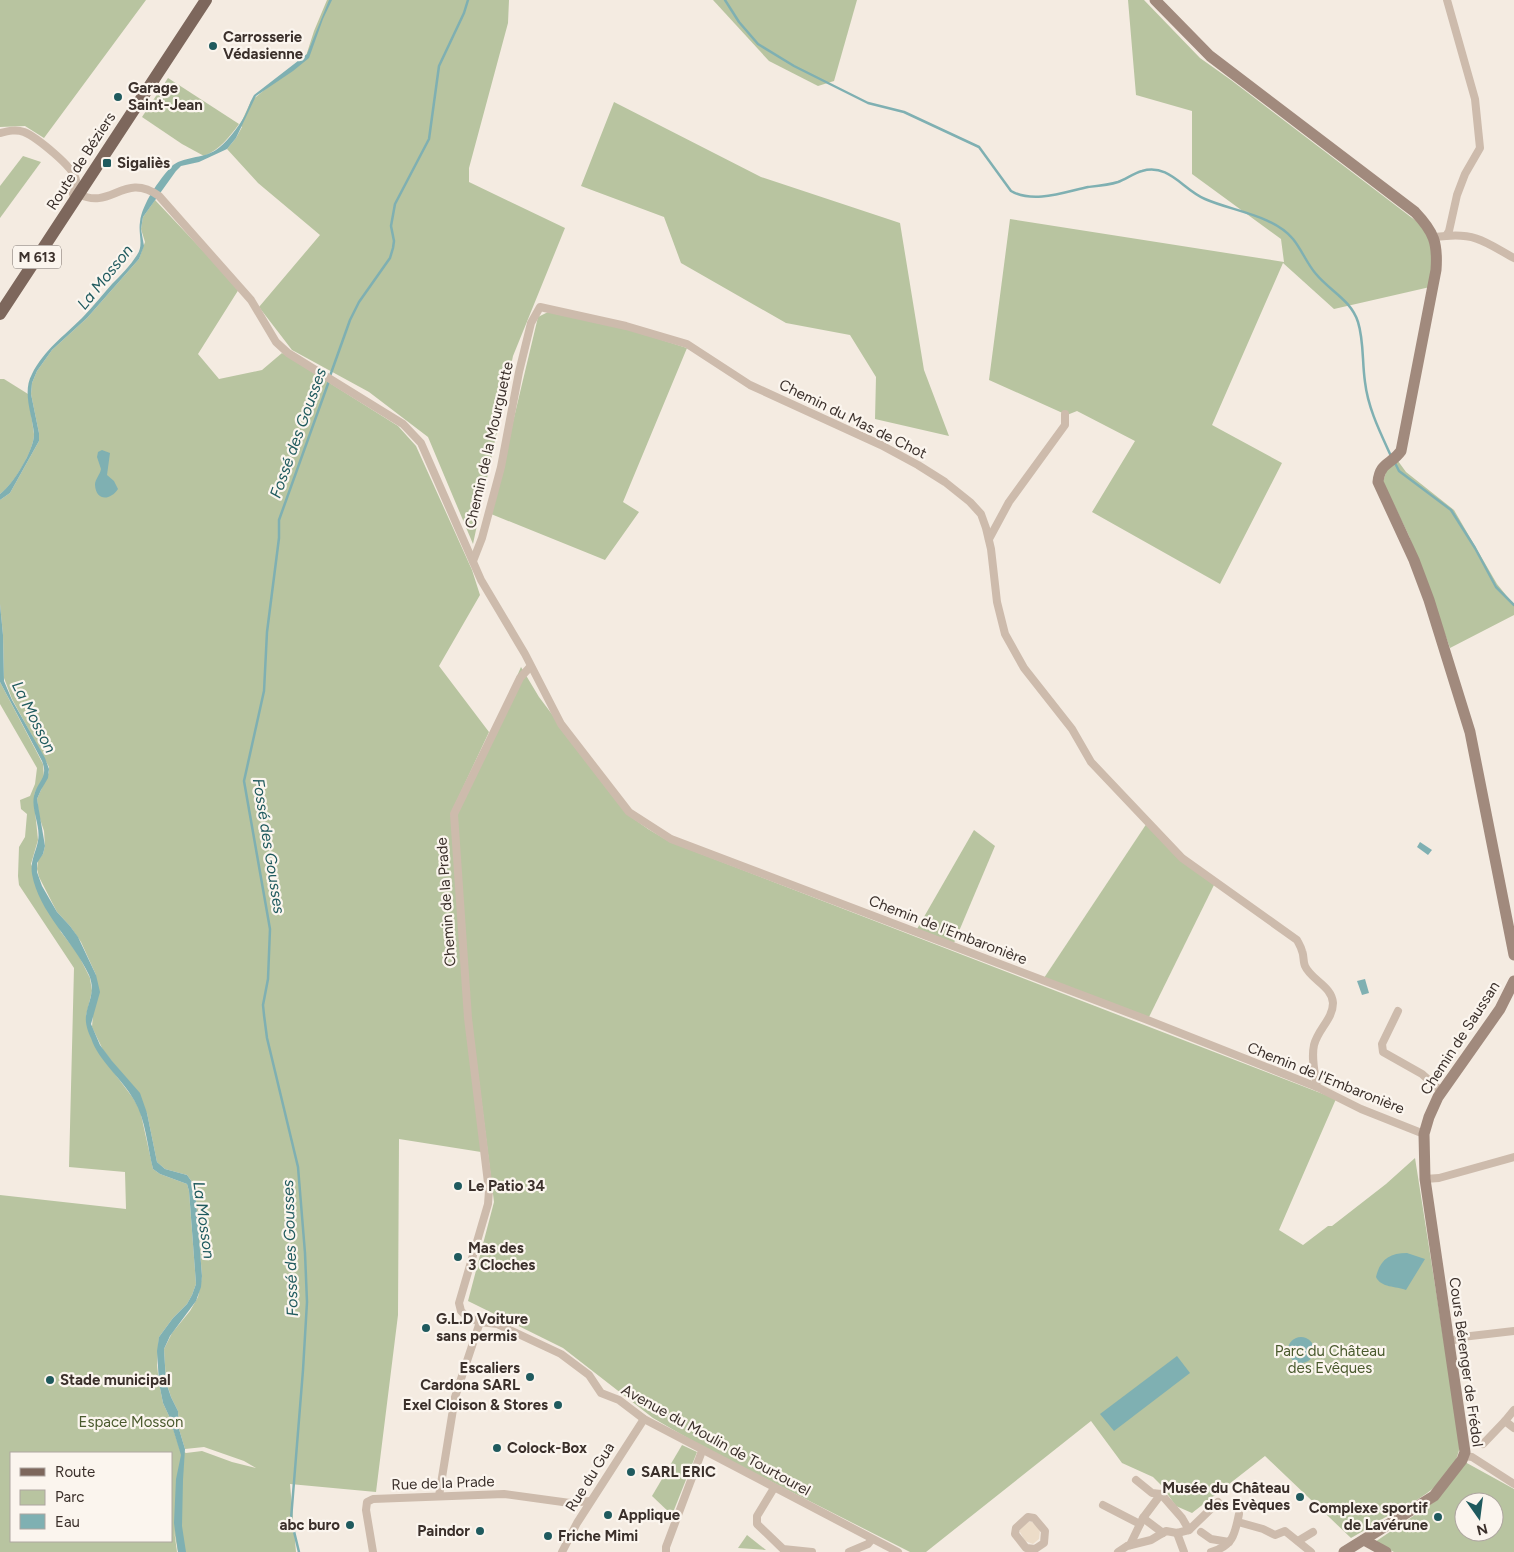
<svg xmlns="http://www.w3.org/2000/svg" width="1514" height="1552" viewBox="0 0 1514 1552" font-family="Figtree,sans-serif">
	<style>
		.green { fill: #b8c4a0; fill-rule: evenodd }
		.plaza { fill: #ecdcc8 }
		.water { fill: #7fb0b2 }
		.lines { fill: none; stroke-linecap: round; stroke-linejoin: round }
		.stream { stroke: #7fb0b2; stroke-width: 2.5 }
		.street { stroke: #cdbbac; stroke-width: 8 }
		.secondary { stroke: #a18a7d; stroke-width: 11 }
		.primary { stroke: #7d675c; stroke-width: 12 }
		.poi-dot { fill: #1f5a5e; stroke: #fbf5ee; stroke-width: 2 }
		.labels { text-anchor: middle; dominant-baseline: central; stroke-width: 4.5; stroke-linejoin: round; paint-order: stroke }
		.shield { fill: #fbf5ee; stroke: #756b66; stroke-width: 1 }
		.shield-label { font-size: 14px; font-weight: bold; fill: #3b302b }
		.poi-label { font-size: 15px; font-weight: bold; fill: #3b302b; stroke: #fbf5ee; text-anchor: start }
		.street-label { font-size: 15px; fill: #3b302b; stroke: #fbf5ee }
		.park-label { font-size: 15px; fill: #4a5a2e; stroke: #fbf5ee }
		.water-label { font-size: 16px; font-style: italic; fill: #1f5a5e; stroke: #fbf5ee }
	</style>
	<rect width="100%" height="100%" fill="#f4ebe1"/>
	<g class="green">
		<polygon points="0,0 146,0 44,138 25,126 0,127"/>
		<polygon points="327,0 509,0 508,23 469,168 469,182 565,228 513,356 473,544 428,437 369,392 292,350 259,307 320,235 258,183 227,149 236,138 242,127 240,125 251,101 306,56 314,31"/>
		<polygon points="713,0 857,0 834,81 818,86 769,61"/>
		<path d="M1128 0H1144L1200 58 1231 80 1424 227C1435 252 1433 261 1430 287L1334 309 1283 263 1212 425 1282 463 1220 584 1092 512 1135 441 1077 411 1067 415 989 380 1010 219 1284 262 1281 239 1192 174V111L1136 95Z"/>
		<path d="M168 78 239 124C228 139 220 149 204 156L182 144 142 117Z"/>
		<polygon points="614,102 761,177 900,223 924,370 949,436 875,419 876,377 850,335 786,323 681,263 664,217 581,186"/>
		<polygon points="23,156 41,162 0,218 0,186"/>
		<path d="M155 200 239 289 198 354 219 379 262 370 282 353 398 426 416 446 472 570 480 595 439 666 489 732 451 813 481 1152 399 1139 398 1315 376 1492 290 1484 296 1552H178L174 1530 177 1552H0V1195L126 1209 125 1172 69 1167 74 968 19 885 18 876 19 847 25 837 27 814 21 809 20 800 30 796 35 784 37 768 0 704V682L43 764 44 777 35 792 34 801 38 840 31 864 61 932 78 954 90 978 92 991 86 1016 106 1062 133 1098 140 1110 153 1169 160 1174 187 1184 189 1191 196 1284 192 1295 187 1304 173 1318 159 1337 157 1365 159 1383 163 1403 169 1416 180 1450 186 1453 202 1451 232 1462 256 1468 244 1461 204 1447 185 1449 179 1429 178 1411 171 1397 166 1381 164 1349 172 1333 190 1311 198 1297 202 1276 195 1186 187 1175 165 1169 157 1162 147 1113 116 1067 103 1050 92 1027 96 975 81 942 70 926 57 912 39 877 37 869 38 860 43 854 45 846 44 831 39 816 37 799 49 772V767L12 699 4 678 3 635 0 604V500L10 493 39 441V433L31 394 32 383 37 371 52 350 87 318 139 259 145 242 141 229 143 217ZM11 1453H171V1541H11Z"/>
		<polygon points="550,311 627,329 687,348 623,502 639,512 605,560 491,514 538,317"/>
		<path d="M0 379H4L28 394 34 434C34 451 13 485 0 494Z"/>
		<polygon points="1398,461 1406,472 1454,510 1497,584 1514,605 1514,615 1450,648 1409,536 1383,482 1388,466"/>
		<path d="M521 667 539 697 627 814 648 829 670 842 1336 1099 1279 1230 1303 1245 1328 1226H1332L1386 1184 1415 1158 1460 1444C1456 1482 1415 1502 1384 1518 1373 1525 1362 1532 1351 1538L1265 1456 1192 1513 1176 1506 1161 1485 1153 1477 1122 1463 1091 1421 926 1552H910L703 1447 653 1418 563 1348 468 1301 494 1202 469 1001 456 815Z"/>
		<polygon points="1147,823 1214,885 1149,1017 1044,978"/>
		<polygon points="974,830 995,846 954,943 917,929"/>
		<polygon points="682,1445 697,1452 672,1515 652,1496"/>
		<path d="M1465 1462 1514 1489V1552H1394L1375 1542 1437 1500ZM1464 1502H1494V1532H1464Z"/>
		<polygon points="747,1535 766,1550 738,1548"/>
	</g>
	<polygon class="plaza" points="1028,1522 1032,1522 1040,1530 1039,1539 1033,1544 1025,1541 1020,1532 1020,1529"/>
	<g class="water">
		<path d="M329 0H332L323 19 309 58 293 71 256 96 236 138 227 149 199 162 181 166 176 171 143 217 141 229 144 246 139 259 87 318 52 350 37 371 32 383 31 394 39 433V441L10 493 0 500V494C13 485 35 449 34 433 32 414 22 392 32 374 44 350 64 336 82 318 93 307 102 295 112 284 121 275 130 266 137 255 144 245 138 234 140 222 142 204 159 180 171 167 182 156 203 159 216 150 226 143 235 131 241 122 247 114 249 103 254 95L307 54Z"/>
		<path d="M102 450 110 453 107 475 114 481 118 489C110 501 96 501 95 485 95 479 100 475 101 469L97 457 98 452Z"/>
		<path d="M0 604 3 635 4 681 12 700 45 758 49 769 48 778 41 790 37 799 45 846 43 854 37 863V872L42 886 57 912 70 926 78 937 96 975 100 992 91 1024 100 1045 112 1061 140 1093 147 1113 157 1162 165 1169 187 1175 195 1186 202 1276 201 1287 196 1301 170 1336 164 1349 166 1382 171 1397 178 1411 179 1429 185 1449 183 1480 182 1526 186 1552H178L174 1523 176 1479 181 1455 169 1416 163 1403 159 1383 157 1351 159 1337 173 1318 187 1304 192 1295 196 1284 189 1191 187 1184 160 1174 153 1169C147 1146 146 1120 134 1100 122 1078 99 1062 91 1038 88 1032 85 1023 86 1016 88 1001 96 992 89 975 73 940 39 913 32 874 30 861 36 852 38 841 41 826 31 810 34 796 37 781 49 779 42 761L0 682Z"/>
		<polygon points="1420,842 1432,850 1428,855 1417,847"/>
		<polygon points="1365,979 1369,993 1362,995 1357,981"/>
		<path d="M1407 1253 1425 1259 1406 1290C1396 1286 1381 1288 1376 1277 1380 1260 1389 1253 1407 1253Z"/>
		<circle cx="1301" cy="1350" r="13"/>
		<polygon points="1177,1356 1190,1373 1114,1431 1100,1414"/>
	</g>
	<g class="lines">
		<g class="stream">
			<path d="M725 0 739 22 758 44 794 66 868 103 904 112 979 147 1011 191C1033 204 1065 192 1088 187 1098 186 1109 185 1118 182 1126 179 1134 173 1142 171 1169 163 1183 190 1205 199 1232 211 1273 215 1293 239 1302 250 1307 264 1316 274 1330 291 1351 300 1358 322 1364 341 1362 362 1365 382 1368 408 1380 432 1391 456"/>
			<polyline points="330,376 350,320 359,302 390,258 393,248 394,241 391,226 395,204 429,139 439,66 464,13 468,0"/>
			<polyline points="1395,463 1399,471 1451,510 1475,548 1496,587 1514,605"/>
			<polyline points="299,1552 291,1519 303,1370 307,1302 305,1253 298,1167 267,1038 264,1015 263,1005 268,979 270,929 244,781 264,691 267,632 279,538 279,520 329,381"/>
		</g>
		<g class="street">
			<path d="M0 133C8 131 16 129 24 132 36 137 74 167 76 180 76 184 73 188 72 191L75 200"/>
			<path d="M79 194C111 211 124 171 159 196L251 300 276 342 288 353 403 424 421 443 481 580 525 654 561 724 629 812 671 839 1145 1019 1317 1087 1361 1109 1424 1134"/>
			<path d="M1446 236C1477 233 1488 244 1514 258"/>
			<polyline points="1434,237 1446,236 1449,231 1457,195 1465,174 1480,148 1475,99 1447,0"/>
			<polyline points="989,539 1009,502 1065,425 1065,414"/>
			<path d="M473 561 482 538 501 467 519 372 531 323 540 307 626 326 687 344 750 385 881 445 918 465 945 482 970 502 981 514 986 528 991 549 997 602 1005 634 1024 668 1072 729 1091 762 1182 858 1297 940C1299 944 1301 947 1302 951 1304 955 1303 962 1305 966 1311 980 1332 986 1333 1003 1333 1019 1318 1029 1314 1045 1311 1059 1315 1073 1317 1087"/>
			<polyline points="530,667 520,678 454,814 468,1018 489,1191 488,1204 459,1303 461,1311 467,1317 480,1322 497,1324 561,1354 589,1375 601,1393 619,1400 644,1419 898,1552"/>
			<polyline points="1398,1011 1382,1044 1383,1052 1422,1074 1442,1092"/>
			<polyline points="1425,1179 1439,1178 1514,1157"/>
			<polyline points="1449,1342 1462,1337 1514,1331"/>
			<polyline points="1514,1410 1505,1421 1514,1428"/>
			<polyline points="1483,1444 1505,1421"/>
			<polyline points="1464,1456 1472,1457 1514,1484"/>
			<polyline points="1136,1480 1152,1493 1161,1494 1182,1518 1189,1530"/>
			<polyline points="774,1488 757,1516 757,1524 783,1549 812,1552"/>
			<polyline points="439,1496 455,1397 480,1322"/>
			<polyline points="1103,1505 1140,1524"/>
			<polygon points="1028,1517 1034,1518 1045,1531 1044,1543 1035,1549 1026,1548 1015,1534 1016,1528"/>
			<polyline points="1143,1518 1161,1494"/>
			<polyline points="1238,1522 1263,1529 1275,1535 1285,1531 1311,1552"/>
			<polyline points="1201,1532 1211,1539 1229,1542"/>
			<polyline points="1177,1533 1184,1552"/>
			<polyline points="1298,1541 1313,1532"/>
			<polyline points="1130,1545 1143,1518 1163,1533"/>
			<polyline points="373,1552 366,1510 367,1502 373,1499 504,1494 570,1503 590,1501"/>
			<polyline points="562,1552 577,1523 644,1419"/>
			<polyline points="666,1552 666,1547 702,1451"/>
			<polyline points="849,1552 868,1544 872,1539"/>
			<polyline points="1118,1552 1127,1546 1151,1540 1166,1531 1177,1533 1189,1530 1218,1502"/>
			<path d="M1211 1552C1233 1546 1235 1534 1239 1514"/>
		</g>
		<g class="secondary">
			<path d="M1155 0 1210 56 1415 212C1434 232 1438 243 1436 270L1401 451C1391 465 1380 462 1378 482L1414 560 1429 600 1470 732 1514 955"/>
			<polyline points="1364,1540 1386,1552"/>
			<polyline points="1344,1552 1434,1496 1462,1460 1465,1452 1425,1179 1424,1134 1429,1117 1438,1097 1500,1009 1514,981"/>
		</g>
		<polyline class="primary" points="0,314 206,0"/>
	</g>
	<g class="poi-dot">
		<circle cx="213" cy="46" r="5"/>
		<circle cx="118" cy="97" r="5"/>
		<rect x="102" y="158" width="10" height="10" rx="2.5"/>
		<circle cx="458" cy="1186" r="5"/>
		<circle cx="458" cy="1257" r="5"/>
		<circle cx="426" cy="1328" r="5"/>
		<circle cx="530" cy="1377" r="5"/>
		<circle cx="50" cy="1380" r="5"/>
		<circle cx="558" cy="1405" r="5"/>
		<circle cx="497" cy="1448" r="5"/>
		<circle cx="631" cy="1472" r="5"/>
		<circle cx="1300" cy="1497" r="5"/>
		<circle cx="608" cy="1515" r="5"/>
		<circle cx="1438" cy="1517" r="5"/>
		<circle cx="350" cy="1525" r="5"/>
		<circle cx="480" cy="1531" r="5"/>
		<circle cx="548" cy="1536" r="5"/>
	</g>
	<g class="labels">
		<rect class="shield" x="13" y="245.5" width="48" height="23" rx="4"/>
		<g class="shield-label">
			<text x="37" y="257">M 613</text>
		</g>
		<g class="poi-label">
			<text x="223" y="37">Carrosserie<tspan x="223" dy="17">Védasienne</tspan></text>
			<text x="128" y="88">Garage<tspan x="128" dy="17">Saint-Jean</tspan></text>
			<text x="117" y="163">Sigaliès</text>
			<text x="468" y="1186">Le Patio 34</text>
			<text x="468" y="1248">Mas des<tspan x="468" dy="17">3 Cloches</tspan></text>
			<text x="436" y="1319">G.L.D Voiture<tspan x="436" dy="17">sans permis</tspan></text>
			<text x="520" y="1368" text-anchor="end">Escaliers<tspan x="520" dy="17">Cardona SARL</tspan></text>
			<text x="60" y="1380">Stade municipal</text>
			<text x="548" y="1405" text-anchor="end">Exel Cloison &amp; Stores</text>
			<text x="507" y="1448">Colock-Box</text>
			<text x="641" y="1472">SARL ERIC</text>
			<text x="1290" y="1488" text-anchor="end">Musée du Château<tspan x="1290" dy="17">des Evèques</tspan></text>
			<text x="1428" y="1508" text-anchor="end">Complexe sportif<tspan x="1428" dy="17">de Lavérune</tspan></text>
			<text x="618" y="1515">Applique</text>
			<text x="340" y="1525" text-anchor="end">abc buro</text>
			<text x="470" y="1531" text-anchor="end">Paindor</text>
			<text x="558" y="1536">Friche Mimi</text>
		</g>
		<g class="street-label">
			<text transform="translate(81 161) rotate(-57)">Route de Béziers</text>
			<text transform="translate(853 419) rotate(26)">Chemin du Mas de Chot</text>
			<text transform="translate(489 445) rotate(-77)">Chemin de la Mourguette</text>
			<text transform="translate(446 902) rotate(-94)">Chemin de la Prade</text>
			<text transform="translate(948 930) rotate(21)">Chemin de l'Embaronière</text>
			<text transform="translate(1460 1038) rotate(-57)">Chemin de Saussan</text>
			<text transform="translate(1326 1078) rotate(22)">Chemin de l'Embaronière</text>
			<text transform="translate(1466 1362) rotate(82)">Cours Bérenger de Frédol</text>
			<text transform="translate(716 1440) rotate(29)">Avenue du Moulin de Tourtourel</text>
			<text transform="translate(590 1477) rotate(-58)">Rue du Gua</text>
			<text transform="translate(443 1483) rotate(-2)">Rue de la Prade</text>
		</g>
		<g class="park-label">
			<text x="1330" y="1351">Parc du Château<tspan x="1330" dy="17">des Evêques</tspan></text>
			<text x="131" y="1422">Espace Mosson</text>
		</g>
		<g class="water-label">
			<text transform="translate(105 277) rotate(-51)">La Mosson</text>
			<text transform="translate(298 433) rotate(-70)">Fossé des Gousses</text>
			<text transform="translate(34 717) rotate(63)">La Mosson</text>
			<text transform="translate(269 846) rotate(81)">Fossé des Gousses</text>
			<text transform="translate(204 1220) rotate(82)">La Mosson</text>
			<text transform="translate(290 1248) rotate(-92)">Fossé des Gousses</text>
		</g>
	</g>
	<rect x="10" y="1452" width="162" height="90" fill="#fbf5ee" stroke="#aea6a0"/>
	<rect x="20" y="1468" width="25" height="8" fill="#7d675c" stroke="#aea6a0"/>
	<text x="55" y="1477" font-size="15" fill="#3b302b">Route</text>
	<rect x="20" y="1490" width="25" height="15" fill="#b8c4a0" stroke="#aea6a0"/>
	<text x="55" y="1502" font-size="15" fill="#3b302b">Parc</text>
	<rect x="20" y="1514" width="25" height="15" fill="#7fb0b2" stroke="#aea6a0"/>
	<text x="55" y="1527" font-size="15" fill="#3b302b">Eau</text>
	<g transform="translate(1479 1517) rotate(166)"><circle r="24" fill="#fbf5ee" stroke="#aea6a0"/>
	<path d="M0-4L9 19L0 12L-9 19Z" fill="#1f5a5e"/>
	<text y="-8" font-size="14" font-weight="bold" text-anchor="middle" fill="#3b302b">N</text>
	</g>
</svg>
